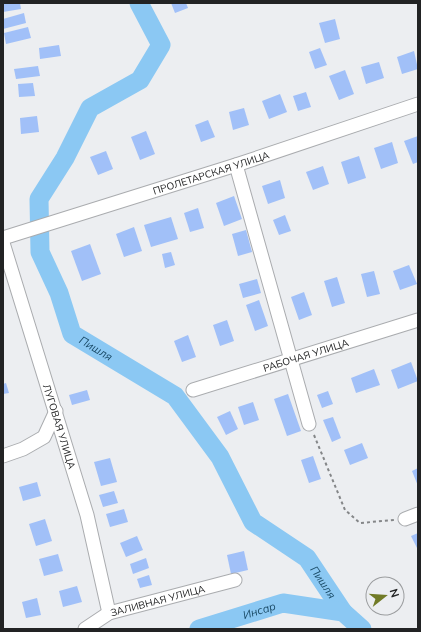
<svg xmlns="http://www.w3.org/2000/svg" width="421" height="632" viewBox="0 0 421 632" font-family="Mulish,sans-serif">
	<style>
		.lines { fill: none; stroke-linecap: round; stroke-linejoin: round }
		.river { stroke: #8bc8f3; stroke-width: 19 }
		.building { fill: #a1c0f8 }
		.minor-casing { stroke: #aaacaf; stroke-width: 15 }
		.path { stroke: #848688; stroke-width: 2; stroke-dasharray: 3 3; stroke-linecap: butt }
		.minor { stroke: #fff; stroke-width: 13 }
		.labels { text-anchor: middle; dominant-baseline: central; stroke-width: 3; stroke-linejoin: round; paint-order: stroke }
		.street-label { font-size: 10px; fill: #222324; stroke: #eceef1 }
		.water-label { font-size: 11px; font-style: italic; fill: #184864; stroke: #eceef1 }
	</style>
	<rect width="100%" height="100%" fill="#eceef1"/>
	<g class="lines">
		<g class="river">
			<path id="s1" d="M139 3 161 45 140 80 90 108 65 158 39 199 40 252 59 293 72 334 175 396 220 457 253 522 307 558 343 612"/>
			<path id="s2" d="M199 629 283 603 343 612 362 629"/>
		</g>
	</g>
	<g class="building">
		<polygon points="3,3 20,3 21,9 3,12"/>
		<polygon points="171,3 186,3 188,8 175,13"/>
		<polygon points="24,13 26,23 3,29 3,19"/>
		<polygon points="335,19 340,39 325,43 319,23"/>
		<polygon points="28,27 31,38 6,44 4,33"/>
		<polygon points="59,45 61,56 40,59 39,48"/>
		<polygon points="320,48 327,65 315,69 309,52"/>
		<polygon points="414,51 418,69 402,74 397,57"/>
		<polygon points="379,62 384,78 366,84 361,67"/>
		<polygon points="38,66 40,76 16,79 14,69"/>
		<polygon points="345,70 354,94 339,100 329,76"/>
		<polygon points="33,83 35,96 19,97 18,84"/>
		<polygon points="306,92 311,107 298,111 293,96"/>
		<polygon points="280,94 287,112 269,119 262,101"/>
		<polygon points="244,108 249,125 233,130 229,112"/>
		<polygon points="37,116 39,132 21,134 20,118"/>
		<polygon points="208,120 215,137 201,142 195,125"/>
		<polygon points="146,131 155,154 140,160 131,137"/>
		<polygon points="418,136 418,162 413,164 404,141"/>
		<polygon points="392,142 398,163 381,169 374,148"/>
		<polygon points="106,151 113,169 98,175 90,157"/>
		<polygon points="359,156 366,178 348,184 341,162"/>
		<polygon points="323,166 329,184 313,190 306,172"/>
		<polygon points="280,180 285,198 268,204 262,186"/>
		<polygon points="234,196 242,219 224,226 216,203"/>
		<polygon points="198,208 204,228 190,232 184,213"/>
		<polygon points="285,215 291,231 279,235 273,220"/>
		<polygon points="171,217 178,239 151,247 144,225"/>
		<polygon points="134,227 142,251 124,257 116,234"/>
		<polygon points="246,230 252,252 238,256 232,234"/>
		<polygon points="90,244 101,274 82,281 71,251"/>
		<polygon points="171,252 175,265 165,268 162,254"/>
		<polygon points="409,265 417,284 400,290 393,271"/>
		<polygon points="374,271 380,294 367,297 361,274"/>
		<polygon points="337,277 345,303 332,307 324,281"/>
		<polygon points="257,279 261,293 243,298 239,284"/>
		<polygon points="304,292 312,315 299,320 291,297"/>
		<polygon points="259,300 268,326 255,331 246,305"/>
		<polygon points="227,320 234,341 220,346 213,325"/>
		<polygon points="188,335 196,357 182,362 174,341"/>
		<polygon points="411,362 418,381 398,389 391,370"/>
		<polygon points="374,369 380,385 356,393 351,378"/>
		<polygon points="6,383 9,393 3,394 3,384"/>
		<polygon points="87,390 90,400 72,405 69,395"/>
		<polygon points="328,391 333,404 322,408 317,395"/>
		<polygon points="288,394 301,431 287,436 274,399"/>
		<polygon points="253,402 259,420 244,425 238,407"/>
		<polygon points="230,411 238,429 226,435 217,417"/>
		<polygon points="333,417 341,438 332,442 323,420"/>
		<polygon points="362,443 368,458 350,465 344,450"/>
		<polygon points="313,456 321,479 309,483 301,460"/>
		<polygon points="110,458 117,482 101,486 94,462"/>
		<polygon points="418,468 418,486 412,471"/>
		<polygon points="37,482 41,496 23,501 19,487"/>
		<polygon points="114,491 118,503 103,507 99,495"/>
		<polygon points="124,509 128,522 110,527 106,514"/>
		<polygon points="45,519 52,541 36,546 29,524"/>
		<polygon points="418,533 418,550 411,536"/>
		<polygon points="137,536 143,550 126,557 120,543"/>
		<polygon points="244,551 248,570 231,574 227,555"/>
		<polygon points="58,554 63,571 44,576 39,559"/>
		<polygon points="146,558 149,568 133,574 130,564"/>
		<polygon points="149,575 152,585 140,588 137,579"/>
		<polygon points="77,586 82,602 63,607 59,591"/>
		<polygon points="37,598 41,615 26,618 22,602"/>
	</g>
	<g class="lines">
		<defs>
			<g id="minor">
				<polyline points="236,165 309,424"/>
				<path id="s3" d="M3 238 236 165 418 104"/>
				<path id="s4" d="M3 243 87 515 109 613"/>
				<path id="s5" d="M193 390 418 320"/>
				<polyline points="3,456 23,449 44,437 56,411"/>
				<polyline points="405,519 418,514"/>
				<path id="s6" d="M85 629 109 613 235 580"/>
			</g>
		</defs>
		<use href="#minor" class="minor-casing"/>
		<polyline class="path" points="314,435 345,510 360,523 394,520"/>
		<use href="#minor" class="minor"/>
	</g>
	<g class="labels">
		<g class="street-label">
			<text stroke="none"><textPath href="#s3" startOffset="218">ПРОЛЕТАРСКАЯ УЛИЦА</textPath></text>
			<text stroke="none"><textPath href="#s5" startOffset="118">РАБОЧАЯ УЛИЦА</textPath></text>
			<text stroke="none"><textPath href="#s4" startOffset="192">ЛУГОВАЯ УЛИЦА</textPath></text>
			<text stroke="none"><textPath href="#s6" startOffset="79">ЗАЛИВНАЯ УЛИЦА</textPath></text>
		</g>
		<g class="water-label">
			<text stroke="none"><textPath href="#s1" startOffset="419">Пишля</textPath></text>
			<text stroke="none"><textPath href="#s1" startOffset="754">Пишля</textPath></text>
			<text stroke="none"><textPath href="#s2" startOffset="63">Инсар</textPath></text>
		</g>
	</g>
	<rect width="421" height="632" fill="none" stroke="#222324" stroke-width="8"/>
	<g transform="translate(385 596) rotate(73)"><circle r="19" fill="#eceef1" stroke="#9b9d9f"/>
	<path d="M0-3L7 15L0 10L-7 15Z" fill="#717b27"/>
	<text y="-6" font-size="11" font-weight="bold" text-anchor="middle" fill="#222324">N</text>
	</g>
</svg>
